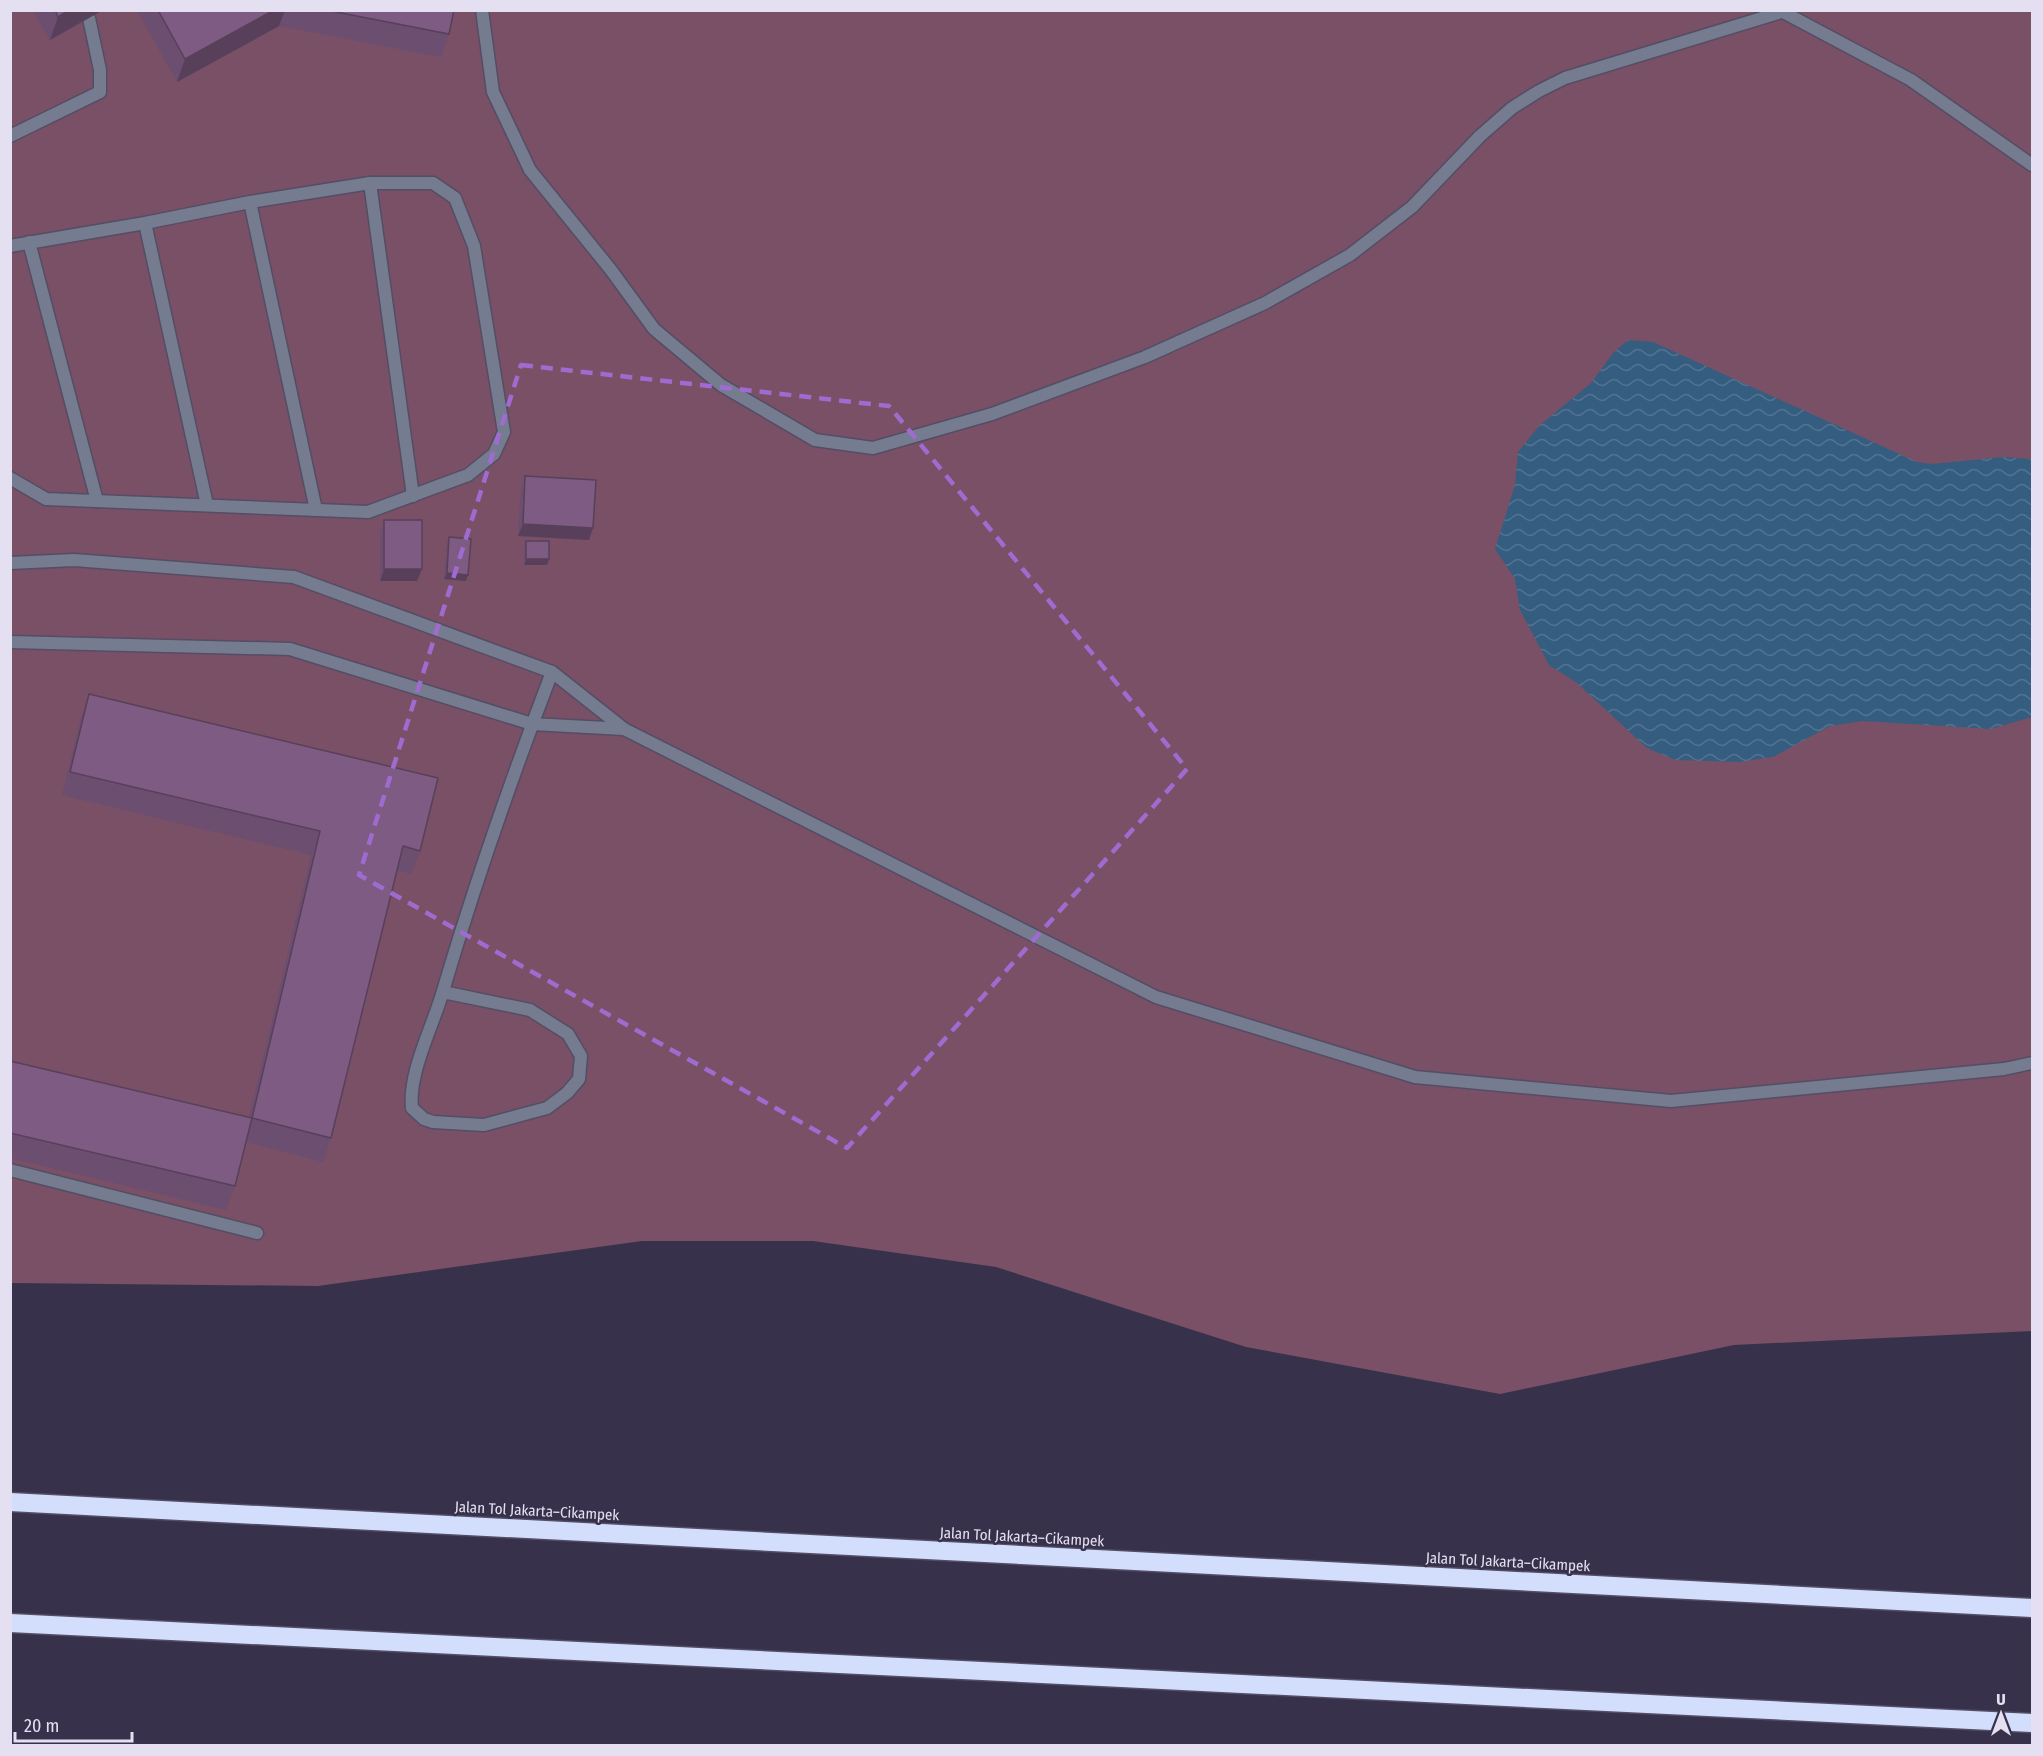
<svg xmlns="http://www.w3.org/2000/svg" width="2043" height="1756" viewBox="0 0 2043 1756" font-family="'Fira Sans Condensed',sans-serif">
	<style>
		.grass { fill: #795065 }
		.water { fill: url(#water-waves) }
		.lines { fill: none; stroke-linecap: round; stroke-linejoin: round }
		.service-casing { stroke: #544d66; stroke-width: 15 }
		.motorway-casing { stroke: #544d66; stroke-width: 21 }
		.service { stroke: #757c90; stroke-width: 12 }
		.motorway { stroke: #d3defc; stroke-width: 18 }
		.wall { fill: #6c4e70 }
		.shaded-wall { fill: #58405b }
		.building { fill: #7d5b82; stroke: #58405b; stroke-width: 1.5 }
		.marked { fill: none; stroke: #a06bd0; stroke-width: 4.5; stroke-dasharray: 12 8; stroke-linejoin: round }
		.labels { text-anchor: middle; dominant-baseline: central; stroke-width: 5; stroke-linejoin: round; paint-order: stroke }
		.street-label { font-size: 15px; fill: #e4e0f1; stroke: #38314b }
	</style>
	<defs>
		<pattern id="water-waves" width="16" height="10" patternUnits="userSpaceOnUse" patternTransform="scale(1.5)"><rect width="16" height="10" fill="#355d7f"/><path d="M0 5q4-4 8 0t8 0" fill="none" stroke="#527492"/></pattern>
	</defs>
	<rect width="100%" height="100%" fill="#38314b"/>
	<polygon class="grass" points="11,11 2032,11 2032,1331 1734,1345 1500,1394 1246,1347 996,1267 813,1241 642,1241 318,1286 11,1283"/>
	<polygon class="water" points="1628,340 1653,342 1917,462 1932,464 2003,457 2032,459 2032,717 1990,729 1863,721 1830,726 1773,757 1739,762 1675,760 1647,748 1577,683 1549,665 1520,610 1515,579 1495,549 1515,485 1518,452 1539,426 1591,383 1613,353"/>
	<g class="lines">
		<defs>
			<g id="service">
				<polyline points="482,10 493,92 530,170 611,270 654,329 721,385 815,440 873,448 992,414 1145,357 1265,303 1350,255 1412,207 1480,136 1512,108 1539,91 1565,78 1788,10"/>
				<polyline points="1785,13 1911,80 2032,165"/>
				<polyline points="10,136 100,92 100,70 89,18"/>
				<polyline points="370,183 413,496"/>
				<polyline points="250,202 316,510"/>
				<polyline points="145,223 207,505"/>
				<polyline points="29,242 97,501"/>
				<polyline points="10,246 145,223 250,202 370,183 433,183 455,198 474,246 504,432 494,454 468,475 368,512 46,499 10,478"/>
				<polyline points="10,563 74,560 294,577 552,672 624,729 1156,997 1415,1077 1671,1101 2004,1069 2032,1063"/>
				<polyline points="10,642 290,649 532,724 624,729"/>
				<path d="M443 992 530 1010 568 1034 581 1056 579 1079 567 1093 547 1108 484 1125 433 1122 424 1119 412 1108C408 1073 433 1026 443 991 475 883 512 777 552 672"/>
				<polyline points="10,1170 257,1233"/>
			</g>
			<g id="motorway">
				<polyline points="10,1502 2032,1608"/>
				<polyline points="10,1623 2032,1723"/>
			</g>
		</defs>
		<use href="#service" class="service-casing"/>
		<use href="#motorway" class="motorway-casing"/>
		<use href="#service" class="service"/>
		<use href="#motorway" class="motorway"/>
	</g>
	<g class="wall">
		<polygon points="33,10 103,10 50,40"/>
		<polygon points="137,10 454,10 449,34 441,57 279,26 177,82"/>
		<polygon points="525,476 589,540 518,536 521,488"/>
		<polygon points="384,520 422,569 417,581 380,581 380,533"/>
		<polygon points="449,537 466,581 444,579 447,543"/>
		<polygon points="526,541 549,559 547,565 524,565 524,547"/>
		<polygon points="89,694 420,851 411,874 397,870 331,1138 323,1162 246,1142 235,1186 226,1210 10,1158 10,1061 249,1118 311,855 62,795 81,718"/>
	</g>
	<g class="shaded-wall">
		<polygon points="69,10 103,10 50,40 58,17"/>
		<polygon points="274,10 285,10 279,26 177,82 185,59"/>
		<polygon points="523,524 593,528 589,540 518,536"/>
		<polygon points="526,559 549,559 547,565 524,565"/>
		<polygon points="384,569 422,569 417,581 380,581"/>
		<polygon points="447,573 468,575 466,581 444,579"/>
	</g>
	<g class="building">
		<polygon points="55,10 69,10 58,17"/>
		<polygon points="158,10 274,10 185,59"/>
		<polygon points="326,10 454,10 449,34"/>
		<polygon points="525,476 596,480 593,528 523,524"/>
		<rect x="384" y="520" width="38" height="49"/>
		<polygon points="449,537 471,539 468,575 447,573"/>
		<rect x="526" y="541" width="23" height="18"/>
		<polygon points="89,694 438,778 420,851 403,846 331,1138 252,1118 320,831 70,772"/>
		<polygon points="10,1061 252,1118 235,1186 10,1133"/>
	</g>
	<path class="marked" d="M521 365 889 406 1187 769 847 1148 359 875Z"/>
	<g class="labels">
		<g class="street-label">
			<text transform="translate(537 1511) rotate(3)">Jalan Tol Jakarta–Cikampek</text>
			<text transform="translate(1022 1537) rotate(3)">Jalan Tol Jakarta–Cikampek</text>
			<text transform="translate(1508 1562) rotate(3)">Jalan Tol Jakarta–Cikampek</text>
		</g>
	</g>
	<rect width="2043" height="1756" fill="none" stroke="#e4e0f1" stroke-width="24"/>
	<g transform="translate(2001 1714)" stroke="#38314b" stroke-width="4.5" paint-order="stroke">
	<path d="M0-4.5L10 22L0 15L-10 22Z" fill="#e4e0f1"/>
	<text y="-9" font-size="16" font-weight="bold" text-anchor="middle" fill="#e4e0f1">U</text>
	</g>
	<path d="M15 1732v9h117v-9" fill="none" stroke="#e4e0f1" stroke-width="3"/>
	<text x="24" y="1732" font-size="18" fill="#e4e0f1" stroke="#38314b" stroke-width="4.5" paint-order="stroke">20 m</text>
</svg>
